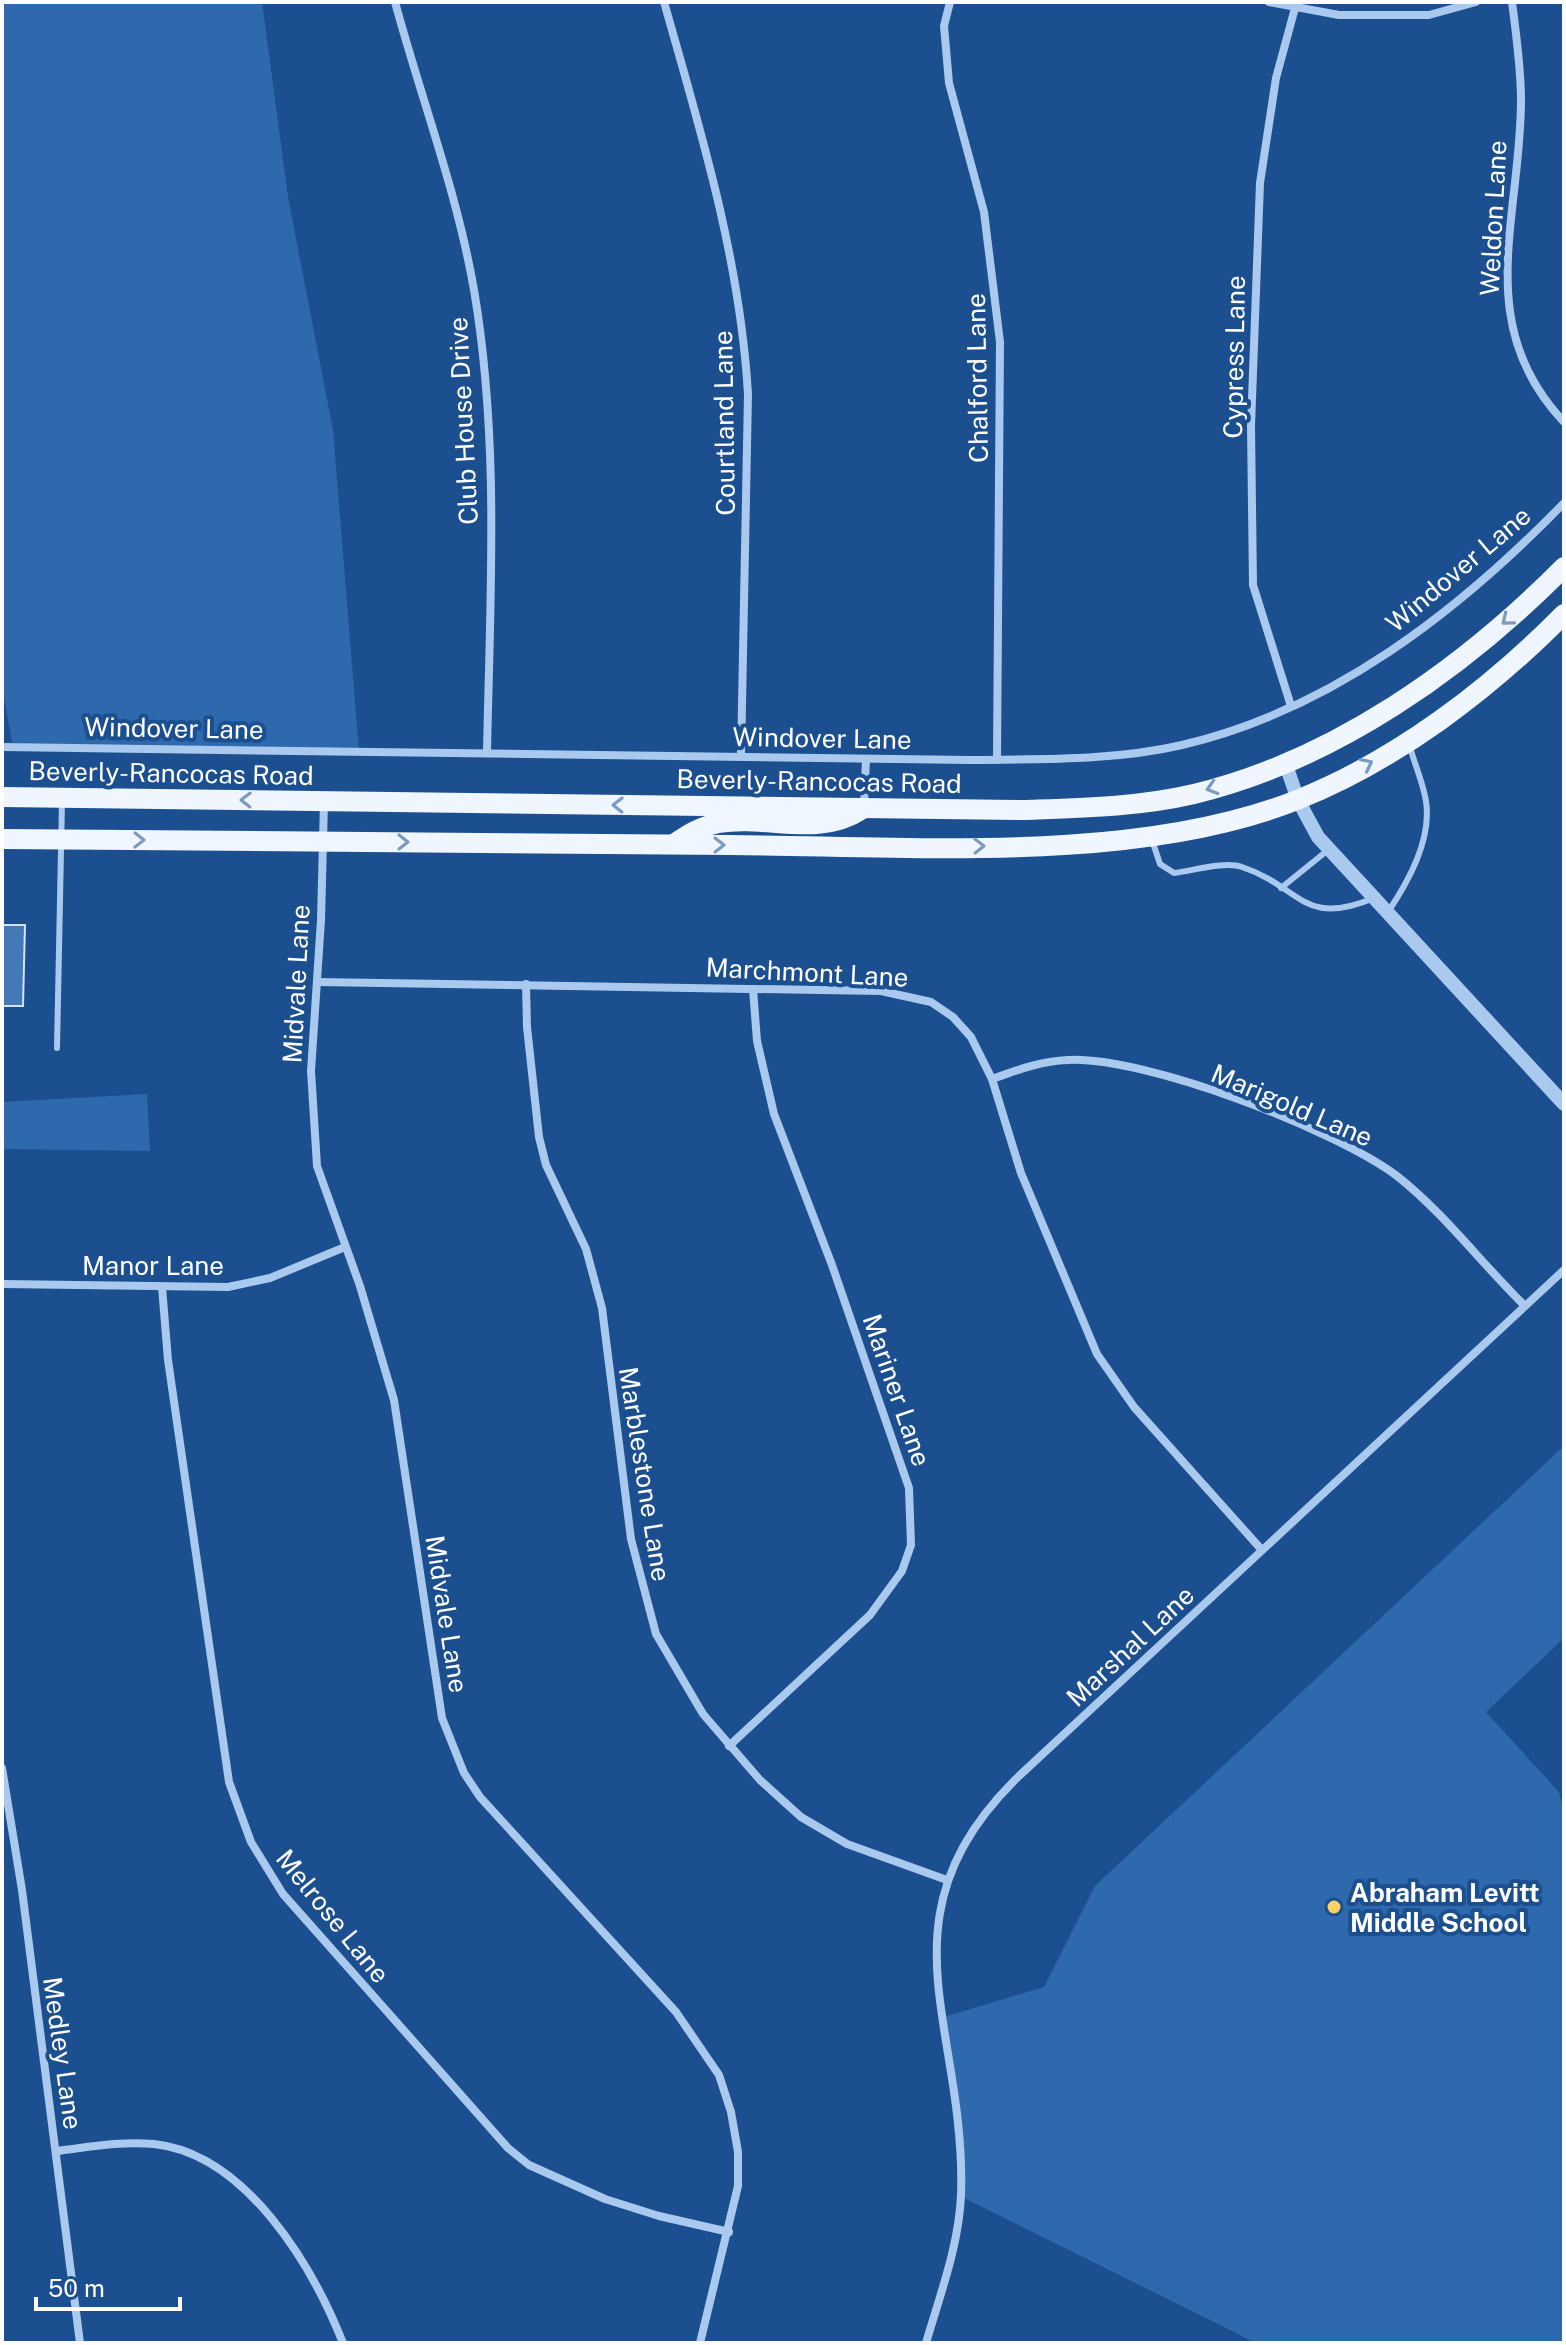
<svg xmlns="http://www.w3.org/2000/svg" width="1566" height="2345" viewBox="0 0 1566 2345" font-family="'Public Sans',sans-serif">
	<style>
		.green { fill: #2e69ad }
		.building { fill: #4478b7; stroke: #cfe3fa; stroke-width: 2 }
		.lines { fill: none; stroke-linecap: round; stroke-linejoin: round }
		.service { stroke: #a9c9ee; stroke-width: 6 }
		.minor { stroke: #a9c9ee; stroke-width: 8 }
		.tertiary { stroke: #a9c9ee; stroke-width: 14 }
		.primary { stroke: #f0f6ff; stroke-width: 20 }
		.oneway { stroke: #7b9ac1 }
		.poi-dot { fill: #ffd166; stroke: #1b4f8f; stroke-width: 3 }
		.labels { text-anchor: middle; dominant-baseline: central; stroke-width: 8; stroke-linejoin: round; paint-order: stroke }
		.street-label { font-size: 26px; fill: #fff; stroke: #1b4f8f }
		.poi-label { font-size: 26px; font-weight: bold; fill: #fff; stroke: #1b4f8f; text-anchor: start }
	</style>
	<rect width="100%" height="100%" fill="#1b4f8f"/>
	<g class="green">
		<polygon points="2,2 262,2 288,197 333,430 359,751 13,747 2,687"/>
		<polygon points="147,1094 150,1151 2,1149 2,1102"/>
		<polygon points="1564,1446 1564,1638 1486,1712 1559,1792 1564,1812 1564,2343 1256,2343 960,2196 944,2017 1044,1987 1095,1886"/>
	</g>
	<polygon class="building" points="2,925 25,925 23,1006 2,1006"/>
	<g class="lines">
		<g class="service">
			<path d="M1152 840 1160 864 1174 873C1192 871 1225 861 1242 867 1302 887 1302 928 1374 898"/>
			<polyline points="1281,888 1328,850"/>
			<path d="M1388 912C1408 882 1432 840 1426 801 1423 783 1415 765 1410 747"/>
			<polyline points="57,1048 62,801"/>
		</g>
		<g class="minor">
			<path d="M395 2C421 98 457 192 474 290 500 442 490 599 487 752"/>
			<path d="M664 2C701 132 740 259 748 394L741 757"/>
			<polyline points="950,2 944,26 949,83 984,212 1000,342 997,760"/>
			<polyline points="1269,2 1339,15 1429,15 1476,2"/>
			<path d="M1512 2C1516 34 1521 67 1521 100 1521 217 1471 324 1564 422"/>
			<polyline points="1291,706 1253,585 1251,426 1260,183 1276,78 1295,8"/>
			<path d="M2 747 970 760C1040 759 1113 761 1182 745 1332 710 1459 611 1564 503"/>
			<polyline points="324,802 321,920 311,1071 317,1166 360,1286 394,1400 442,1718 464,1773 480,1797 676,2012 719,2075 731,2112 738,2152 738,2186 700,2343"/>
			<polyline points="864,806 866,759"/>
			<polyline points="317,982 881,991 931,1002 953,1017 971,1037 992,1079 1021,1173 1097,1354 1134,1407 1261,1549"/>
			<polyline points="526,984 527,1027 539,1137 546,1165 586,1249 602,1308 631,1539 656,1634 703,1714 760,1780 801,1817 847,1844 947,1880"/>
			<path d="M992 1079C1017 1070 1041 1061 1068 1060 1145 1056 1336 1130 1397 1176 1444 1213 1482 1264 1525 1306"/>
			<polyline points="2,1284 228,1287 270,1278 345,1247"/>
			<polyline points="162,1287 168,1360 229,1782 251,1842 283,1894 508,2148 529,2165 605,2199 659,2216 729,2232"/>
			<polyline points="729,1746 870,1615 902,1571 911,1545 909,1488 832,1265 774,1114 757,1041 753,989"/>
			<polyline points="2,1768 22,1890 80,2343"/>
			<path d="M57 2151C89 2147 121 2141 154 2144 246 2154 312 2265 343 2343"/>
			<path d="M926 2343C940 2295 959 2245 961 2195 967 2027 873 1918 1019 1776L1564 1270"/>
		</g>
		<polyline class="tertiary" points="1286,765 1298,800 1318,837 1564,1104"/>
		<g class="primary">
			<path d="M2 797 1025 810C1082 808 1138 807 1194 794 1335 760 1464 668 1564 567"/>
			<path d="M2 839C245 841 487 843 730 845 904 846 1134 865 1297 800 1397 760 1489 690 1564 614"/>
			<path d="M674 844C688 834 701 826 719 823 765 815 819 838 861 810"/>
		</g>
	</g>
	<defs><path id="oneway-chevron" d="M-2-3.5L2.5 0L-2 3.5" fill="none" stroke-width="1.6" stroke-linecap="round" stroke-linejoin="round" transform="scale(2)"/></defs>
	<g class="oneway">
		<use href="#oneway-chevron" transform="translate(1507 620) rotate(141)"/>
		<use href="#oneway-chevron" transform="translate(1367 764) rotate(-27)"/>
		<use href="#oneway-chevron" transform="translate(1212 788) rotate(163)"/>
		<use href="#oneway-chevron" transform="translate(246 800) rotate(-179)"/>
		<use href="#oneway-chevron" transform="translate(618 805) rotate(-179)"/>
		<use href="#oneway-chevron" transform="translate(139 840) rotate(1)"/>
		<use href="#oneway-chevron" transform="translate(403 842)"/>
		<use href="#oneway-chevron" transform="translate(719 845)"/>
		<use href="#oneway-chevron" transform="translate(979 846) rotate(-1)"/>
	</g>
	<circle class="poi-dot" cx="1334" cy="1907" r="8"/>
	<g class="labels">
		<g class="street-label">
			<text transform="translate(1493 218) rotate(-87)">Weldon Lane</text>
			<text transform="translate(1234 357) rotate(-89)">Cypress Lane</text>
			<text transform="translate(977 378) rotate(-91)">Chalford Lane</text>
			<text transform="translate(463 421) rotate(-93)">Club House Drive</text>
			<text transform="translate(724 423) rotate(-91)">Courtland Lane</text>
			<text transform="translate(1458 569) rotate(-40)">Windover Lane</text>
			<text transform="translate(174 728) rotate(1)">Windover Lane</text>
			<text transform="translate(822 738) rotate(1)">Windover Lane</text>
			<text transform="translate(171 773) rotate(1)">Beverly-Rancocas Road</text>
			<text transform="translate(819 781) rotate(1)">Beverly-Rancocas Road</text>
			<text transform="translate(807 972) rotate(3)">Marchmont Lane</text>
			<text transform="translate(296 984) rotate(-87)">Midvale Lane</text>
			<text transform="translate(1292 1105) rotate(23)">Marigold Lane</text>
			<text x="153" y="1265">Manor Lane</text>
			<text transform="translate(897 1390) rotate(71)">Mariner Lane</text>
			<text transform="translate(645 1474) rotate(81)">Marblestone Lane</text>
			<text transform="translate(447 1614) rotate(81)">Midvale Lane</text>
			<text transform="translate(1130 1646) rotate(-43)">Marshal Lane</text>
			<text transform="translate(333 1916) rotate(51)">Melrose Lane</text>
			<text transform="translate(63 2053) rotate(82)">Medley Lane</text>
		</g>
		<g class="poi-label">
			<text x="1350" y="1892">Abraham Levitt<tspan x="1350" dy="30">Middle School</tspan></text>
		</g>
	</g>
	<rect width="1566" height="2345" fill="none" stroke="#ffffff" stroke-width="8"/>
	<path d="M36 2297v12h144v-12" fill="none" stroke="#ffffff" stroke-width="4"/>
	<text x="48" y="2297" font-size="24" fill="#ffffff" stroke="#1b4f8f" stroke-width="6" paint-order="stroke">50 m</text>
</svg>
